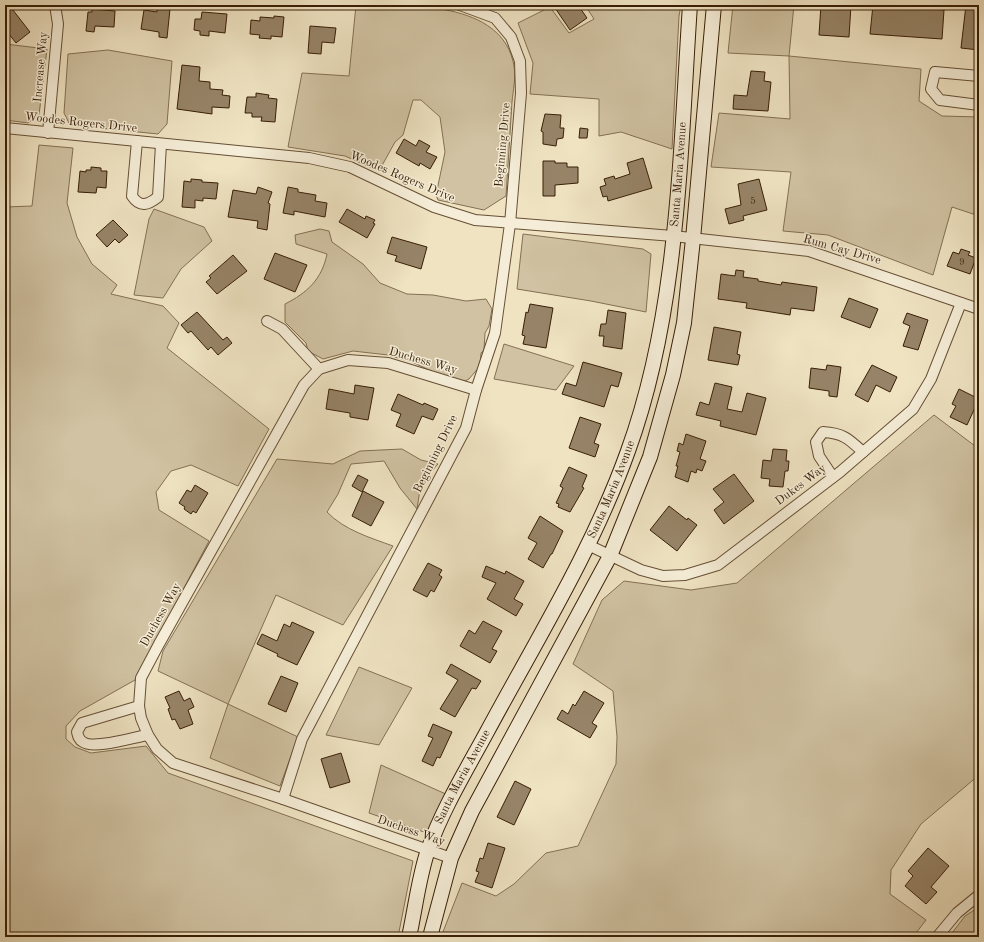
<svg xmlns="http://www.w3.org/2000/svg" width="984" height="942" viewBox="0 0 984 942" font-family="'Old Standard TT',serif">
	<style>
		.green { fill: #d0c2a2; stroke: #847054 }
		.building { fill: #978468; stroke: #381e06 }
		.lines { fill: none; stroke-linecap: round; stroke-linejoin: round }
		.street-casing { stroke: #664f35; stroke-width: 12 }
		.secondary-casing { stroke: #381e06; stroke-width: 16 }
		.street { stroke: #f5edd7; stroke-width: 10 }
		.secondary { stroke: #f5edd7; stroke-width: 14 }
		.labels { text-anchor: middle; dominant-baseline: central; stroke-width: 3; stroke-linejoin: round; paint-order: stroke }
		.number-label { font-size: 10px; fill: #50381e }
		.street-label { font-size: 12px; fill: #381e06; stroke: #f5edd7 }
	</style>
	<rect width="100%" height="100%" fill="#efe3c2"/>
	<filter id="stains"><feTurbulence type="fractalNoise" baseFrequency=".005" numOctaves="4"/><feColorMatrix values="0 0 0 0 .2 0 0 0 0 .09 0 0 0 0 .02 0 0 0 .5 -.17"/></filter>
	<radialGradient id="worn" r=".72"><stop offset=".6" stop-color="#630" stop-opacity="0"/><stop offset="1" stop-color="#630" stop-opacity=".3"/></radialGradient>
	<g class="green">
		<path d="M356 5C407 5 503 0 514 66 516 77 513 91 512 102 510 134 508 165 506 196L484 210 438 200 436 195 445 152 440 117 421 100H413L403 135 395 142 379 171 345 156 288 147 302 73 349 76Z"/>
		<polygon points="585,5 681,5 679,16 672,149 621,132 599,136 599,99 530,94 533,63 518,23 550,7 569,33 594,19"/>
		<polygon points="733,5 794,5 789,56 921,69 919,101 942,116 979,117 979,216 952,207 933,275 828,235 783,231 791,172 711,167 719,113 790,119 789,56 728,53"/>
		<polygon points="5,44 47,49 39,115 28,123 5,120"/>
		<polygon points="108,50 172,61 167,124 158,134 70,125 64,113 68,54"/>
		<polygon points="39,145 73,148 67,203 77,237 92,264 117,285 111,294 163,306 179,323 167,348 269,429 238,486 191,465 171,471 156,492 159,510 209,541 135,680 80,711 66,726 66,739 75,747 91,753 146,746 168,773 413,861 398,937 5,937 5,207 32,206"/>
		<polygon points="154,209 204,227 212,241 181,269 163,298 134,295 149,219"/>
		<path d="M320 229 329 231 332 242 363 264 380 283 407 294 433 295 466 301 486 299 492 309 489 326 485 333 484 350 481 353 480 366 469 379 465 381 444 377 412 362 388 355 353 351 323 359 308 351 306 343 285 322V304C307 293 322 279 327 254L296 244 295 235Z"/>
		<polygon points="523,234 643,249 651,254 646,312 591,301 517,289"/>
		<polygon points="504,344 574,366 556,390 494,379"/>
		<polygon points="934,415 979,449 979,775 921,824 891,870 890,894 926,920 913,937 441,937 462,883 496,896 514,884 546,853 578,846 616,764 617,737 613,691 573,664 602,600 624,581 691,590 737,583"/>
		<path d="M402 449 421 460 438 464 421 483 417 509 400 488 384 461 351 464 338 494 327 512C344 530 371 538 393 546L343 625 276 595 228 704 298 737 280 786 210 758 228 704 158 671 163 651 277 459 333 464 360 451Z"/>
		<polygon points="359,667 412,688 379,745 326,735"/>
		<polygon points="381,765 448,795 430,834 369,813"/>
		<polygon points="979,907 979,937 949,937 965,916"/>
	</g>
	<g class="building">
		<polygon points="5,5 9,5 30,32 16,43 5,29"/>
		<polygon points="553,5 578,5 587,18 570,30"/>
		<polygon points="821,5 851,5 849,37 819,35"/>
		<polygon points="873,5 898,5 944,10 942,39 870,34"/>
		<polygon points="966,5 979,5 979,50 961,48"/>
		<polygon points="157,8 170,9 167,38 159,37 159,32 141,29 144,10 157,12"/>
		<polygon points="92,9 115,11 114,27 95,26 94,32 86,31 88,12 92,12"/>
		<polygon points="202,12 227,14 225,33 209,31 209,36 200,35 200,31 194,30 195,19 201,19"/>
		<polygon points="274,16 284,17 282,37 271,36 271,39 259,38 260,35 250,34 251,20 260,21 260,17 274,18"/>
		<polygon points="310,26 336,28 334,43 322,42 321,54 308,53"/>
		<polygon points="182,65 200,67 199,81 210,82 210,89 223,90 222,95 230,96 229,108 212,107 212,114 177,109"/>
		<polygon points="751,71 765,72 764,81 771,82 768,111 733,109 734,95 747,96"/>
		<polygon points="256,93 269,95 268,98 277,99 275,122 261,121 262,117 252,117 252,113 245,113 247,97 256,97"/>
		<polygon points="545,114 561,115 560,128 564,128 563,138 557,139 556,146 543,144 543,132 541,131"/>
		<polygon points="580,128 588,129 587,138 579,138"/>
		<polygon points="404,139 416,146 419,140 430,146 426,152 437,157 430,169 420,163 419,166 396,153"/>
		<polygon points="643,158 652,188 608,201 607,196 603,197 600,187 606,185 604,179 614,176 615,179 630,174 627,163"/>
		<polygon points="543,161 555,161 555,163 567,163 567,167 578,167 578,183 555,185 555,196 543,196"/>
		<polygon points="91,167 101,168 101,171 107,171 106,188 97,187 96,193 78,192 80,171 86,172 86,170 91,170"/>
		<polygon points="191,179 202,180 202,182 218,183 216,199 203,198 203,201 195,200 195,208 182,207 184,181 191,182"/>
		<polygon points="759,179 767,210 743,216 744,220 729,224 725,209 741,205 738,184"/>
		<polygon points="258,187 272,192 268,203 270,204 267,230 257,228 258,221 228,217 233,190 256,194"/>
		<polygon points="288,187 298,189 298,192 316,195 315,201 327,203 325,217 294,211 294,215 283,213"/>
		<polygon points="347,209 365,219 366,216 375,220 373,223 375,224 367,238 339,222"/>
		<polygon points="113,220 128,235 119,243 115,239 107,247 96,235"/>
		<polygon points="392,237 427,247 421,269 395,261 397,256 387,253"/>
		<polygon points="961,249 970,252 968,255 976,258 970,274 947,266 953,252 959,254"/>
		<polygon points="275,253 307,265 295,292 264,279"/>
		<polygon points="233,255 247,271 217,294 206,282 211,278 209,276"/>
		<polygon points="736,270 744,271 743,277 758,279 758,281 781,285 782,282 817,287 814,311 791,308 790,315 746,308 747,303 718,299 721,274 735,276"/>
		<polygon points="849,298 878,309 870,328 841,317"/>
		<polygon points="530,304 553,308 546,348 523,344 525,336 522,335 526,312 528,313"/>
		<polygon points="608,310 626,313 622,349 603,346 604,336 599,336 601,324 606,324"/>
		<polygon points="197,312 223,340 227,337 232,343 218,355 211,347 208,350 191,331 188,333 181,325"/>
		<polygon points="907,313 928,320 918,350 903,346 910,326 903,323"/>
		<polygon points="714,327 741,332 737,354 740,355 738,365 708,360"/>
		<polygon points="583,362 622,373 618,387 611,385 604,407 562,394 566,383 576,386"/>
		<polygon points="827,365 841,367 837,397 829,396 829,391 809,388 811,368 826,370"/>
		<polygon points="872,365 897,377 890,392 876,385 868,402 855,395"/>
		<polygon points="715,383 732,387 727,409 742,412 747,393 766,398 756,435 720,426 721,421 696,415 700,402 709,405"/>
		<polygon points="355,385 374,388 368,420 350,417 350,413 326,409 329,389 354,394"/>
		<polygon points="959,389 979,399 967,425 950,417 956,406 952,404"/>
		<polygon points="398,394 423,405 424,403 438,409 433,420 422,416 414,434 396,426 401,414 391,410"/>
		<polygon points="580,417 601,424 594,443 599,445 595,457 569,448"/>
		<polygon points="686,434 706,441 700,459 706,461 702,471 697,469 696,473 691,471 688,482 675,477 678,466 676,466 680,452 677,451 679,443 683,445"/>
		<polygon points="773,449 787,450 786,461 789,461 788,471 785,471 783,487 769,486 770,479 761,478 763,460 771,461"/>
		<polygon points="569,467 587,475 582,487 584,488 570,512 558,507 559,504 556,503 563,488 560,486"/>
		<polygon points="734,474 754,501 724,524 714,510 724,502 713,489"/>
		<polygon points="358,475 368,480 362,492 352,486"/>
		<polygon points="195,485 208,493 196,513 193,511 191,514 184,509 185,507 179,503 187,490 191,492"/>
		<polygon points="363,491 384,502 371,526 352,516"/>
		<polygon points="669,506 687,520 688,518 697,525 677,551 650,530"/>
		<polygon points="540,516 563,531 552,554 551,554 543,568 528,559 537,543 528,538"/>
		<polygon points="428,563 442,570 439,575 442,577 434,592 431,590 427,597 413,590"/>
		<polygon points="486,566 505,574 506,571 524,581 514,599 523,604 516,616 487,599 496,583 482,577"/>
		<polygon points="483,621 502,631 492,649 497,651 490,663 460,646 469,630 475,634"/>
		<polygon points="292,622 314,632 297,665 277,656 278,654 257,644 262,634 277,641 284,624 290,627"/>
		<polygon points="451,664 481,681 476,689 472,688 455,717 440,709 458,680 446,673"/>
		<polygon points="281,676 298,683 286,712 268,704"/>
		<polygon points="179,691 184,701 190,698 194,707 188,710 193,724 180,729 175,719 172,720 168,709 170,708 165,697"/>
		<polygon points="584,691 604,703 592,723 597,726 590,738 557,719 562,710 568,714 573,704 575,706"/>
		<polygon points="433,724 452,732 440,758 437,757 433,766 422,761 433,738 428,736"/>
		<polygon points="341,753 350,782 330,788 321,759"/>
		<polygon points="515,781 531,789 514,825 497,817"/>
		<polygon points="488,843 505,848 492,888 475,882 479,872 476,871 480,858 483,859"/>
		<polygon points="928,848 949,866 931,887 937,892 926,904 905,886 913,876 908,871"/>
	</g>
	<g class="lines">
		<defs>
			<g id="street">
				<polyline points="979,76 935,72 931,89 940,100 979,105"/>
				<polyline points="5,128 309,158 350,167 434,207 475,220 673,236 809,251 979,309"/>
				<polyline points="48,133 58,24 55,5"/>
				<path d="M137 141 132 196C140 208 148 205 158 197L161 144"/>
				<polyline points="267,321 282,329 319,369"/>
				<path d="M833 477 819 456 816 442 823 432C843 433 849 439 863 452"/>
				<polyline points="588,545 641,570 663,576 685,575 718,565 840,472 913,409 931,379 961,303"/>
				<path d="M139 706 82 723 77 732C78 736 79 740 83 742 94 750 134 737 148 735"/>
				<polyline points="283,799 302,739 466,428 476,390 495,333 510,224 521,93 520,61 511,37 495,18 460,5"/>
				<polyline points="451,858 283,799 173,763 157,749 148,735 141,718 139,706 141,678 159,644 304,385 319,369 348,360 388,363 476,390"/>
				<polyline points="937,937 957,913 979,895"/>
			</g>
			<g id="secondary">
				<path id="s1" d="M409 937C415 910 419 876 428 850 443 808 467 769 488 730 537 639 593 549 628 451 679 311 680 152 690 5"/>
				<polyline points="430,937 451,858 472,811 610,556 650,457 673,375 684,323 693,239 714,5"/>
			</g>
		</defs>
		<use href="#street" class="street-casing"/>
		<use href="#secondary" class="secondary-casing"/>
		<use href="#street" class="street"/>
		<use href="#secondary" class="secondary"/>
	</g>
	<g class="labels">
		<g class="number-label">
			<text x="753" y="201">5</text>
			<text x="962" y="262">9</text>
		</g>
		<g class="street-label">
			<text transform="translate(41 67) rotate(-85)">Increase Way</text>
			<text transform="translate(81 123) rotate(6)">Woodes Rogers Drive</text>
			<text transform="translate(503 145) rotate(-85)">Beginning Drive</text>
			<text stroke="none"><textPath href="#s1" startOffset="818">Santa Maria Avenue</textPath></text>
			<text transform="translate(402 177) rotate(23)">Woodes Rogers Drive</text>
			<text transform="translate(842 250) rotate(16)">Rum Cay Drive</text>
			<text transform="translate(423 361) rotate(16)">Duchess Way</text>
			<text transform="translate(436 454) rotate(-64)">Beginning Drive</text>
			<text transform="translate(801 485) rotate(-37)">Dukes Way</text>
			<text stroke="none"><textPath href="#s1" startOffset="494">Santa Maria Avenue</textPath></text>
			<text transform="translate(161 615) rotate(-61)">Duchess Way</text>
			<text stroke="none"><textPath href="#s1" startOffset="170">Santa Maria Avenue</textPath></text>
			<text transform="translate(411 831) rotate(19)">Duchess Way</text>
		</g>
	</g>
	<rect width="984" height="942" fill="none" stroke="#efe3c2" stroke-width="20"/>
	<rect x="6" y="6" width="972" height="930" fill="none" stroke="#381e06" stroke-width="2"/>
	<rect x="10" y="10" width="964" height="922" fill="none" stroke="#381e06"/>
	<rect width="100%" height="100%" filter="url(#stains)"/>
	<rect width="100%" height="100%" fill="url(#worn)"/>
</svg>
